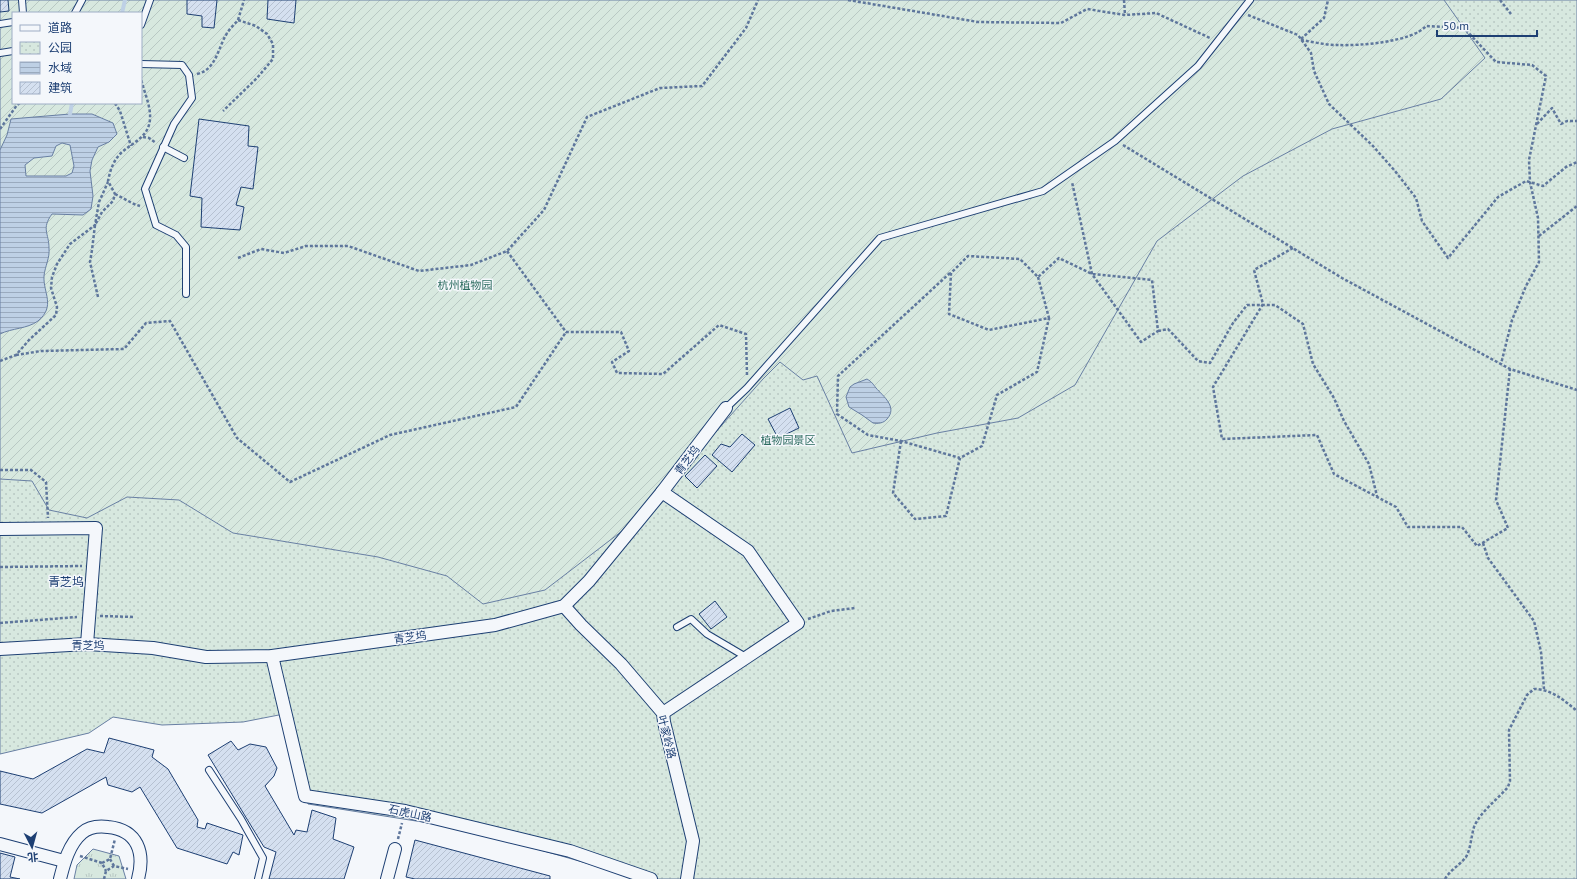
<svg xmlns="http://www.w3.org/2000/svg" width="1577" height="879" viewBox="0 0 1577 879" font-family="'PT Sans','Noto Sans SC',sans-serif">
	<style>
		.grass { fill: url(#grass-tufts); stroke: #687fa3 }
		.park { fill: url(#park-dots); stroke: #687fa3; fill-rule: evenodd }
		.garden { fill: url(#garden-furrows); stroke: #687fa3; fill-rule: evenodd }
		.water { fill: url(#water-rules); stroke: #687fa3; fill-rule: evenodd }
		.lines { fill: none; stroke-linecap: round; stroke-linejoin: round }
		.stream { stroke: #bed0e5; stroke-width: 4 }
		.building { fill: url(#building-hatch); stroke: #1d3f73 }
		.service-casing { stroke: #1d3f73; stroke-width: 8 }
		.minor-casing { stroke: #1d3f73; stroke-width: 14 }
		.path { stroke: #5e769c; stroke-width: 2.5; stroke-dasharray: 3 2; stroke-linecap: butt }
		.service { stroke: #f4f7fb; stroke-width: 6 }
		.minor { stroke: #f4f7fb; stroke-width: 12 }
		.labels { text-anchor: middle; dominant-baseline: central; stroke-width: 3; stroke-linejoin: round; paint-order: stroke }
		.park-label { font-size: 11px; fill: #2c6c60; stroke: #f4f7fb }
		.street-label { font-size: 11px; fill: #1d3f73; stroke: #f4f7fb }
		.neighbourhood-label { font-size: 12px; fill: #1d3f73; stroke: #f4f7fb }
	</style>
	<defs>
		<pattern id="grass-tufts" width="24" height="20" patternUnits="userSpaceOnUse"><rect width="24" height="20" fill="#d7e8df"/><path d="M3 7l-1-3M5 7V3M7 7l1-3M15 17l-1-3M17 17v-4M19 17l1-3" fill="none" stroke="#b8c8c3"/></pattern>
		<pattern id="park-dots" width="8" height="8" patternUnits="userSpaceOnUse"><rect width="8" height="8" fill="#d7e8df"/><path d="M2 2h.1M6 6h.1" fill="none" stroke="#b8c8c3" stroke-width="1.8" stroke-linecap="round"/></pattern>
		<pattern id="garden-furrows" width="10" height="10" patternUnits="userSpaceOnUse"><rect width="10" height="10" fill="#d7e8df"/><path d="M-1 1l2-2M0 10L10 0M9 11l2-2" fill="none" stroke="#b8c8c3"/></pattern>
		<pattern id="water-rules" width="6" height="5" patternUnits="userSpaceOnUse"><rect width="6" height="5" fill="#bed0e5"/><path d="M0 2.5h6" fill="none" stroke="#9aaabe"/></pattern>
		<pattern id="building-hatch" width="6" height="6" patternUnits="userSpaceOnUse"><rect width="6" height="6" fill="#d5e0f0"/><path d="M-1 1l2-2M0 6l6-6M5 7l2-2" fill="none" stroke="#b6c1d1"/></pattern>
	</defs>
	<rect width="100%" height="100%" fill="#f4f7fb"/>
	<polygon class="grass" points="93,849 119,856 126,879 74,879 77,865"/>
	<path class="park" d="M0 0H1577V879H642L467 829 308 804 289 713 243 722 162 725 113 717 89 733 0 754ZM13 13H141V103H13Z"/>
	<path class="garden" d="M0 0H1444L1485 58 1441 99 1332 129 1243 176 1157 241 1075 385 1018 418 937 433 852 453 817 376 803 380 780 362 763 379 639 518 545 590 483 604 447 576 378 557 233 533 179 500 127 497 87 518 49 510 32 481 0 479ZM13 13H141V103H13Z"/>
	<g class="water">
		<path d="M70 114H92L113 123 117 134 109 142 98 147 92 160 90 171 93 196 91 209 83 215 52 214C41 229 49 233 49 248 50 258 45 266 44 276 43 293 56 306 38 321 27 329 12 328 0 334V150L7 135 11 119ZM62 143 70 145 74 166 72 173 66 176H26L25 165 34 158 52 156 56 146Z"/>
		<path d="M867 379C872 382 873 384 876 388 883 396 898 407 887 419 884 423 878 424 873 423L862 415 849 407 846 397 850 387 854 384Z"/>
	</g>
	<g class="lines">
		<g class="stream">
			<polyline points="122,13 125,0"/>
			<polyline points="70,114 72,103"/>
		</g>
	</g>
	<g class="building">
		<polygon points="0,0 8,0 9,11 0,12"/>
		<polygon points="187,0 217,0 214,28 202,27 202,16 187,14"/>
		<polygon points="268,0 296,0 294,23 267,19"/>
		<polygon points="199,119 249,126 248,146 258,147 253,189 241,187 236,205 244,207 240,230 201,227 202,198 190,196"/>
		<polygon points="790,408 799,428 778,438 768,419"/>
		<polygon points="742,434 755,445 732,472 712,455 721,444 730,447"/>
		<polygon points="705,455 717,466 697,488 685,476"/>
		<polygon points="715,601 727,617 711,629 699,614"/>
		<polygon points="109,738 154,750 152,757 168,769 198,820 197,827 205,829 207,823 243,835 239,855 233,852 227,864 177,848 140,787 132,792 108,785 106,777 42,813 0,804 0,771 33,779 87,749 104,753"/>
		<polygon points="231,741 238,750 250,744 266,747 277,768 274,776 265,786 294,835 296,830 307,832 312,810 336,818 333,839 354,847 344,879 269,879 276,852 264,847 208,755"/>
		<polygon points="415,840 550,876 550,879 415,879 406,877"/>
		<polygon points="0,853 15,857 10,877 20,879 0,879"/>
	</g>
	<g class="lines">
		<defs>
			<g id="service">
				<polyline points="22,0 23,13"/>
				<polyline points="75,13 82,0"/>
				<polyline points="0,24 13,22"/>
				<polyline points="141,25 150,0"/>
				<polyline points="0,53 13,51"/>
				<polyline points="141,64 182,65 189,75 192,98 174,124 145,189 156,225 176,235 186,247 186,294"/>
				<polyline points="163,147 184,158"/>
				<polyline points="726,408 747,388 880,238 1043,191 1115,141 1198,66 1250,0"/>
				<polyline points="677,627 691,619 707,634 746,657"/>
				<polyline points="209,770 241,819 263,858 258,879"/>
			</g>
			<g id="minor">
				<polyline points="662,492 748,551 798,623 663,713"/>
				<polyline points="0,529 96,528 87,644"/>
				<polyline points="564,606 581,625 621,664 663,713 664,722 693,841 687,879"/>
				<polyline points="0,649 87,644 153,648 206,657 272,656 495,625 564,606 589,581 662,492 726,408"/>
				<polyline points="272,656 305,796 405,811 570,851 651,879"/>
				<polyline points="0,844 64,861"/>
				<path d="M60 879C64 863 69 844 82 833 90 826 100 826 108 827 138 830 145 853 138 879"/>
				<polyline points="387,879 395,849"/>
			</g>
		</defs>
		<use href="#service" class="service-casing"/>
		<use href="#minor" class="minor-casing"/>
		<g class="path">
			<polyline points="848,0 978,22 1061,23 1087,9 1125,15 1156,13 1210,38"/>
			<polyline points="1124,0 1125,15"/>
			<polyline points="1500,0 1511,14"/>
			<polyline points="1248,15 1298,35 1311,53 1314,71 1329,104 1373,146 1395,171 1416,198 1422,221 1448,258 1498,197 1526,181 1543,186 1566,167 1577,162"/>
			<polyline points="238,20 244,0"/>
			<polyline points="1301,39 1324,18 1328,0"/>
			<path d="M1301 40C1313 42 1326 45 1338 45 1359 46 1412 42 1426 26L1464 28 1496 62 1532 65 1546 76 1529 160 1530 182 1538 218 1539 262 1526 286 1512 320 1501 364"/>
			<path d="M197 74C216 70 218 48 226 35 229 29 234 25 238 20L256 26 267 34 273 44V59L257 78 223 111"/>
			<polyline points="115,103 120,111 131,146"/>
			<polyline points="1537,124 1552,108 1561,124 1567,121 1577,121"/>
			<polyline points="0,129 17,105 20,103"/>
			<polyline points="143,137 149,138 156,143"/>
			<polyline points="1123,145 1342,278 1510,369 1577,390"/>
			<polyline points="115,194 134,204 140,206"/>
			<polyline points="1539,236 1577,206"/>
			<polyline points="1293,248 1254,270 1263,304 1213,387 1222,439 1317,435 1334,474 1396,507 1408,527 1462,527 1477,546 1508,528 1496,500 1510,369"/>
			<polyline points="507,251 566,332 621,332 629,351 612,362 617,373 663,374 719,325 746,334 747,375"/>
			<polyline points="238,258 261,249 284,253 306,246 348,246 419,271 471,265 507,251 544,210 587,117 660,88 702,86 746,28 758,0"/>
			<polyline points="950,273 838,376 837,414 868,435 901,441 960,458 982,446 997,395 1037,372 1049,318"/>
			<polyline points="1038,277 1049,318 989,330 949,314 951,273 968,256 1020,259 1038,277 1059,258 1092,274 1152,280 1158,331 1141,342 1092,274 1072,182"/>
			<path d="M98 297 90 262 92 250 95 225 102 212 113 201 115 194 108 181C110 171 113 161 121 153 133 142 149 137 150 119 151 106 144 92 141 79"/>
			<polyline points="1158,331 1168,329 1198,361 1210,363 1233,323 1247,305 1275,305 1303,324 1313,364 1334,398 1344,421 1369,464 1377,496"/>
			<polyline points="16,355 41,351 124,349 146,323 170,321 237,438 290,482 390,435 516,407 566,332"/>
			<polyline points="0,361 16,355 29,340 56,315 57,307 51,288 52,277 57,264 70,244 95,225 99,202 108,182"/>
			<polyline points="901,441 893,493 915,519 946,516 960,458"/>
			<polyline points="0,470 31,470 46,482 48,518"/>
			<polyline points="1483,543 1488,558 1534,621 1541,652 1544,689"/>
			<polyline points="0,567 82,566"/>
			<polyline points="100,616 135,617"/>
			<polyline points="808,619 831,611 855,608"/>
			<polyline points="0,623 77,617"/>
			<polyline points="398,839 402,823"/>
			<polyline points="80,856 102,863 106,871"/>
			<polyline points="110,859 114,866"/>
			<polyline points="102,863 110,859 115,839"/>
			<polyline points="104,879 106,871 114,866 128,869"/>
			<path d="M1445 879C1450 870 1460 865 1466 857 1471 848 1471 837 1474 827 1480 812 1497 800 1508 787L1510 781 1509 730 1527 695 1534 689C1551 689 1564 700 1577 711"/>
		</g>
		<use href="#service" class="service"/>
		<use href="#minor" class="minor"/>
	</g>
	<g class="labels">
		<g class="park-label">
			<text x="465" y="285">杭州植物园</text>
			<text x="788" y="440">植物园景区</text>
		</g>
		<g class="street-label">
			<text transform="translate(687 460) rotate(-53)">青芝坞</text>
			<text transform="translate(410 637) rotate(-8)">青芝坞</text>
			<text x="88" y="645">青芝坞</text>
			<text transform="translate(667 737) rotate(76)">叶家岭路</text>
			<text transform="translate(410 813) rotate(12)">石虎山路</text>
		</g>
		<g class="neighbourhood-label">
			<text x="66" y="581">青芝坞</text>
		</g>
	</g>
	<rect x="12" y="12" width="130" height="92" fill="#f4f7fb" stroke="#9eadc5"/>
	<rect x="20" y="25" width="20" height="6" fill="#f4f7fb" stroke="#9eadc5"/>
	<text x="48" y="32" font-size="12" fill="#1d3f73">道路</text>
	<rect x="20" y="42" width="20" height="12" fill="url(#park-dots)" stroke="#9eadc5"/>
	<text x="48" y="52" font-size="12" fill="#1d3f73">公园</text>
	<rect x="20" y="62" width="20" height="12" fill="url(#water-rules)" stroke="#9eadc5"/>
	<text x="48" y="72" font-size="12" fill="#1d3f73">水域</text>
	<rect x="20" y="82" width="20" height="12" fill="url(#building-hatch)" stroke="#9eadc5"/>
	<text x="48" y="92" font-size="12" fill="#1d3f73">建筑</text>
	<g transform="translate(32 847) rotate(174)" stroke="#f4f7fb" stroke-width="3" paint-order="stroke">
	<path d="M0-3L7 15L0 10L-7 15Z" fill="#1d3f73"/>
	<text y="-6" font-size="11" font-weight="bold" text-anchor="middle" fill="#1d3f73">北</text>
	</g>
	<path d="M1437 30v6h100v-6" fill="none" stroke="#1d3f73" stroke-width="2"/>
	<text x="1443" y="30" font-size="12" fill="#1d3f73" stroke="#f4f7fb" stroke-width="3" paint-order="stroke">50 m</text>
</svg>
